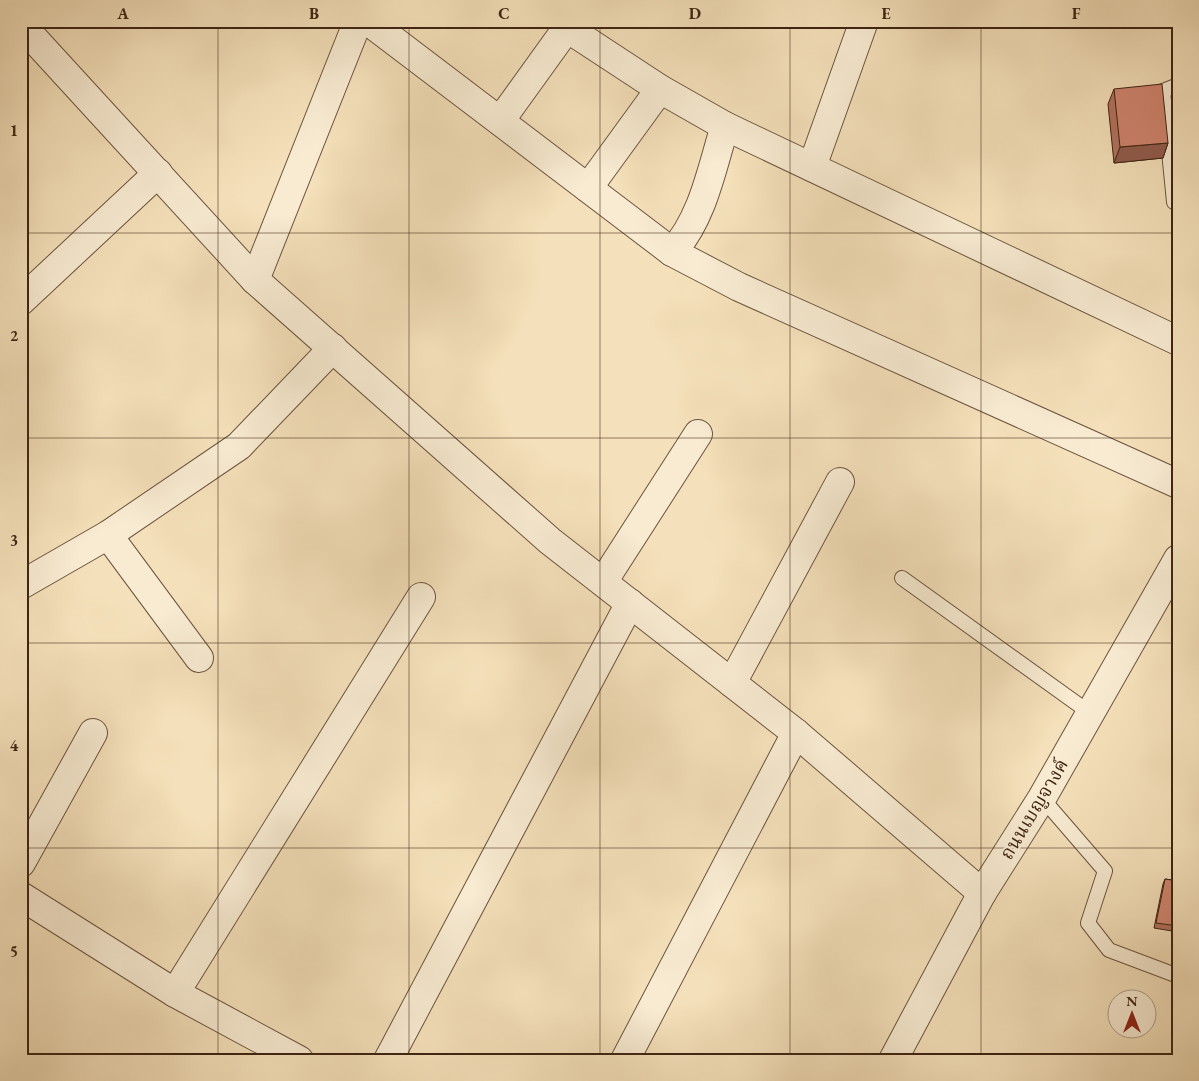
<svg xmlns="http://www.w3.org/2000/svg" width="1199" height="1081" viewBox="0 0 1199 1081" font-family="'EB Garamond','Noto Serif Thai',serif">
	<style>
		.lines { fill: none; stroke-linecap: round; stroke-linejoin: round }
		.service-casing { stroke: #6c543e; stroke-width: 16 }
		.minor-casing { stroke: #6c543e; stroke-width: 30 }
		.tertiary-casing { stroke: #6c543e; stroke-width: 30 }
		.service { stroke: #f8ebd2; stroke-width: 14 }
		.minor { stroke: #f8ebd2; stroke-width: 28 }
		.tertiary { stroke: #f8ebd2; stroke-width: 28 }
		.wall { fill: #b2725f; stroke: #3e2514 }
		.shaded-wall { fill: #915d4e; stroke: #3e2514 }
		.building { fill: #cf856f; stroke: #3e2514 }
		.grid { fill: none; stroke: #3e2514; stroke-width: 1; stroke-opacity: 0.55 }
		.labels { text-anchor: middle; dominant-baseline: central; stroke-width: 4; stroke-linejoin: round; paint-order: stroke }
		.street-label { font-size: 19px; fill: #3e2514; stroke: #f8ebd2 }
		.neatline { fill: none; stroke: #3e2514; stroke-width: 2 }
		.grid-label { font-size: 16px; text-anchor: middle; font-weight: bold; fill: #3e2514 }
	</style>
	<rect width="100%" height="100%" fill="#f4e0ba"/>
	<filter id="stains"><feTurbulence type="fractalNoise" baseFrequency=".004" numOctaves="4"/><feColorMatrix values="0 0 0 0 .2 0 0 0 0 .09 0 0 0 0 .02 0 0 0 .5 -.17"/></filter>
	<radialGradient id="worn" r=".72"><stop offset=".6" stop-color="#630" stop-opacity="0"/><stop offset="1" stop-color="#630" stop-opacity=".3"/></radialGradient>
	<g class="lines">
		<defs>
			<g id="service">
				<polyline points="1178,85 1163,91 1174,202 1178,203"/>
				<polyline points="902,578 1090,713"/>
				<polyline points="1042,798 1105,871 1088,923 1109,950 1178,976"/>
			</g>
			<g id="minor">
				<polyline points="368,21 672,252 739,287 1178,484"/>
				<polyline points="25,29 255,280 550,541 796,733 982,893"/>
				<polyline points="500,121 567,28 660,89 725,126 1178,341"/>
				<polyline points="812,167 864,21"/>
				<polyline points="588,188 660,89"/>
				<path d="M672 252C703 219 712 167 725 126"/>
				<polyline points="255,280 358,21"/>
				<polyline points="21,301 158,173"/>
				<polyline points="108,535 199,658"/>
				<polyline points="603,582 698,434"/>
				<polyline points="21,585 108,535 239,446 333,348"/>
				<polyline points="732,683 840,482"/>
				<polyline points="21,863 93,733"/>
				<polyline points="21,896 175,993 299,1060"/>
				<polyline points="175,993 421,597"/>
				<polyline points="388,1060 630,603"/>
				<polyline points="625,1060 796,733"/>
			</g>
			<polyline id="tertiary" points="893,1060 982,893 1042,798 1178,559"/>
		</defs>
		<use href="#service" class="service-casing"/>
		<use href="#minor" class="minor-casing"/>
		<use href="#tertiary" class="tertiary-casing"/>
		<use href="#service" class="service"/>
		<use href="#minor" class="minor"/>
		<use href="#tertiary" class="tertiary"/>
	</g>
	<g class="wall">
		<polygon points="1114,89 1168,143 1163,158 1114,163 1108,104"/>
		<polygon points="1176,106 1178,106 1178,143 1176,143 1174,112"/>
		<polygon points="1178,158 1178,193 1176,164"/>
		<polygon points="1165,879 1178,881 1178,932 1154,928 1163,884"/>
		<polygon points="1178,933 1178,963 1173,962"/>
	</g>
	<polygon class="shaded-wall" points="1168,143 1163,158 1114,163 1120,147"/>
	<g class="building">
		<polygon points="1162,84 1168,143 1120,147 1114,89"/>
		<polygon points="1176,106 1178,106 1178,131"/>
		<polygon points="1165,879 1178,881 1178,926 1156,923"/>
		<polygon points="1178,939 1178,957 1175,957"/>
	</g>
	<path class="grid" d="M218 21V1060M409 21V1060M600 21V1060M790 21V1060M981 21V1060M21 233H1178M21 438H1178M21 643H1178M21 848H1178"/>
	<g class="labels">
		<g class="street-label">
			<text transform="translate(1034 809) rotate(-59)">ถนนเบญจางค์</text>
		</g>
	</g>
	<rect width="1199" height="1081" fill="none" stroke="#f4e0ba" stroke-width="55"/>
	<g transform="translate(1132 1014)"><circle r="24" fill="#f8ebd2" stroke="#ae9c86"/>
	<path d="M0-4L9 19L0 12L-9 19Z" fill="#8f2418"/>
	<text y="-8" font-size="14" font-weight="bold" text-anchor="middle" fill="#3e2514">N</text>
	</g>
	<rect x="28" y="28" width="1144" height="1026" class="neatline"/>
	<g class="grid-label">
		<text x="123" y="19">A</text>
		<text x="314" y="19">B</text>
		<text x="504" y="19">C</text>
		<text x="695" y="19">D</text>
		<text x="886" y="19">E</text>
		<text x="1076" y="19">F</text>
		<text x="14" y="136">1</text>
		<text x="14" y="341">2</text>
		<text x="14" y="546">3</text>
		<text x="14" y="751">4</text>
		<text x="14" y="957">5</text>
	</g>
	<rect width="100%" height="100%" filter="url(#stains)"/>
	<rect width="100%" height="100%" fill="url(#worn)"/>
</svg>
